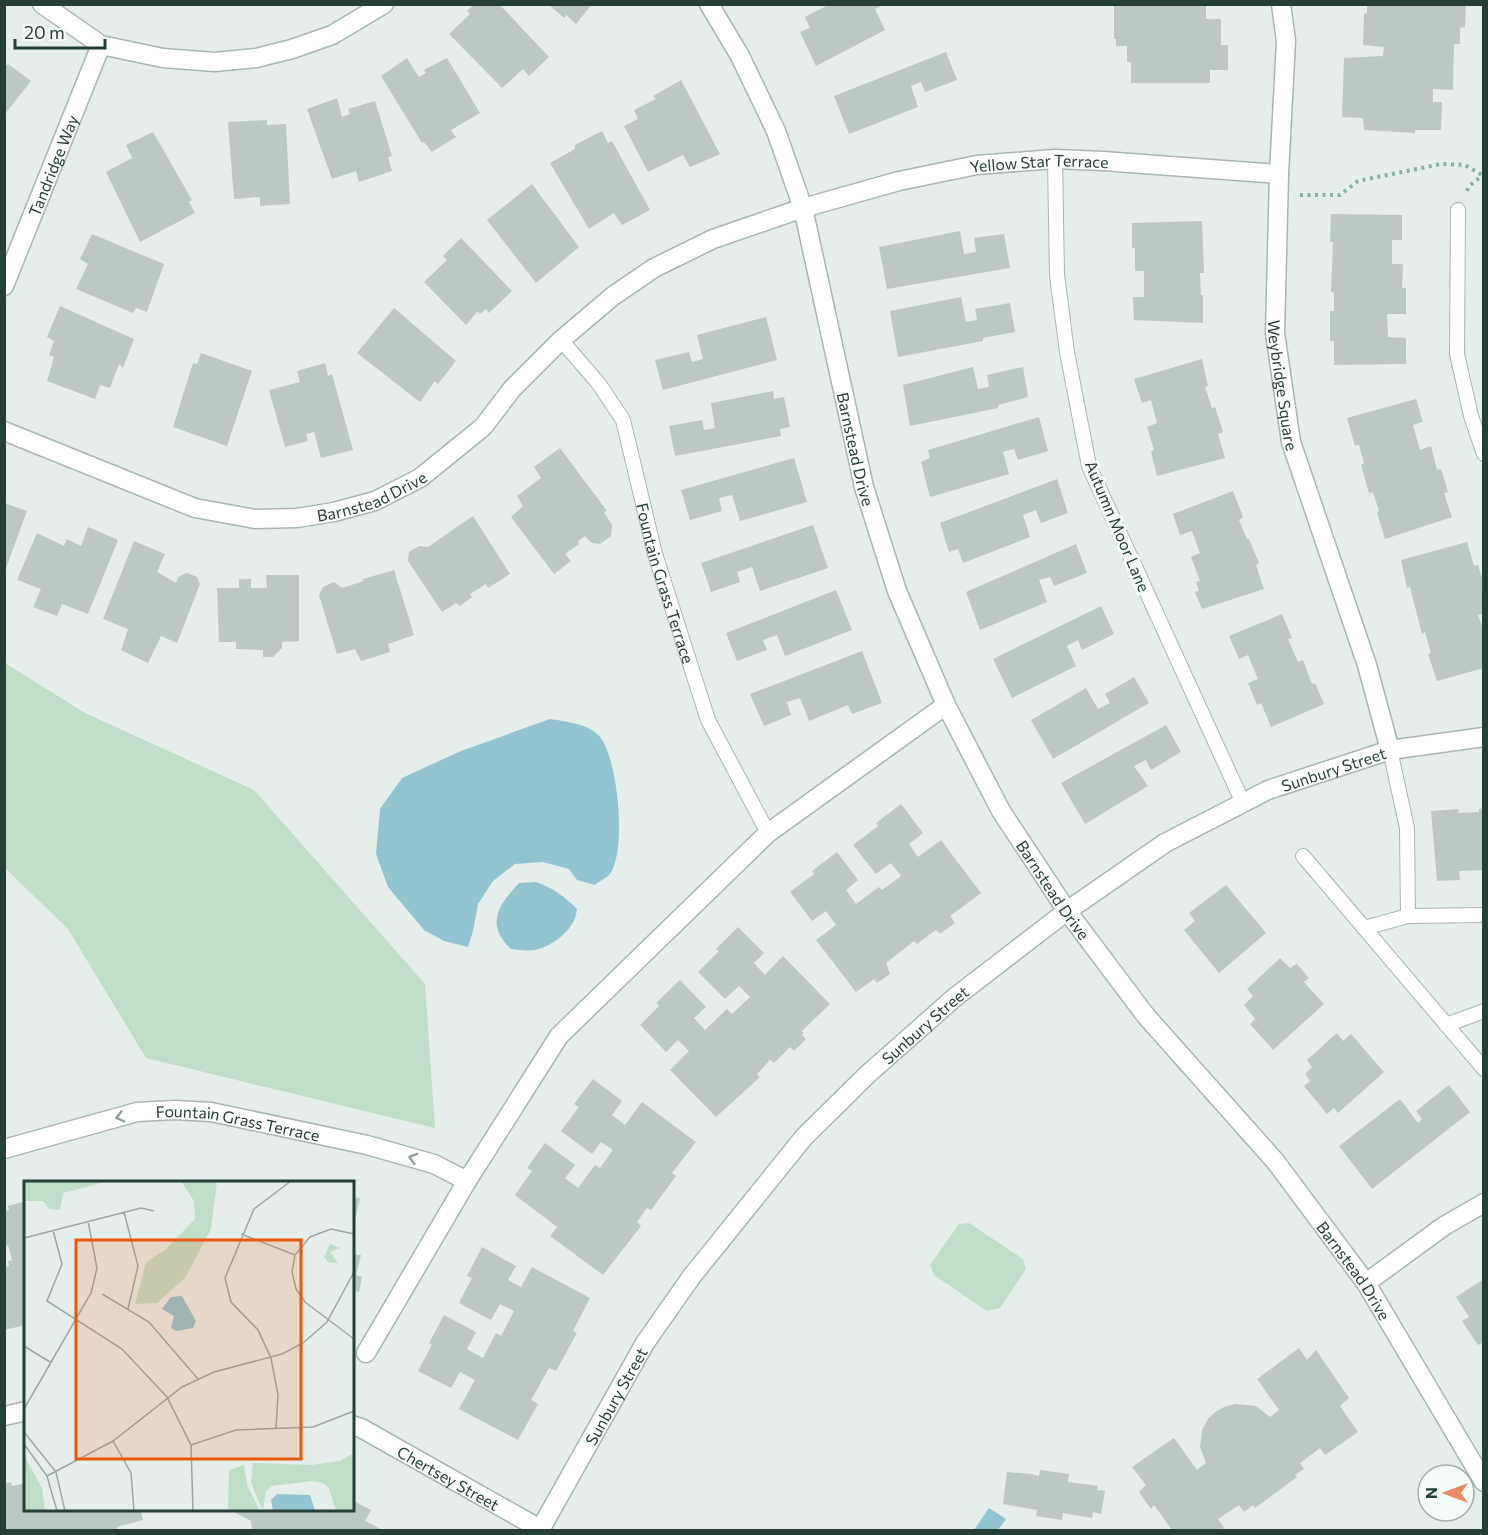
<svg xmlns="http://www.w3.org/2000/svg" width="1488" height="1535" viewBox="0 0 1488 1535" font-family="Commissioner,sans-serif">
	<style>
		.green { fill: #c0ddc8 }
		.water { fill: #91c4cf }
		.building { fill: #bbc8c3 }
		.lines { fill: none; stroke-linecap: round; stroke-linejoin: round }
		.lane-casing { stroke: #a8b6b1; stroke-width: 16 }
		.street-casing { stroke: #a8b6b1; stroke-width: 21 }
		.path { stroke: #87afa4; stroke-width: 4; stroke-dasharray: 3 4.5; stroke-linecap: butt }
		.lane { stroke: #fff; stroke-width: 14 }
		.street { stroke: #fff; stroke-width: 18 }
		.oneway { stroke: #929f9c }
		.labels { text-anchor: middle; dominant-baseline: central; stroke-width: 6; stroke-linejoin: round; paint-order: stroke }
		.street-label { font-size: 16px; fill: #253f38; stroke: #f6faf8 }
		.inset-road { fill: none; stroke: #98a8a3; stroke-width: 1.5 }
		.view { fill: #e8590c; fill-opacity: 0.15; stroke: #e8590c; stroke-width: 3 }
		.inset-edge { fill: none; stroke: #253f38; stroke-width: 3 }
	</style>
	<rect width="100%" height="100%" fill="#e5eeea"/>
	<g class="green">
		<polygon points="5,663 85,713 254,790 425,984 435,1128 146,1058 68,929 5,868"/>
		<polygon points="969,1223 1023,1259 1026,1269 1000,1308 987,1311 934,1275 930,1265 959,1224"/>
	</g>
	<g class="water">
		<path d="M550 719C567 722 589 723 601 738 618 763 627 849 610 874 607 878 599 881 595 885L577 880 569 869 543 862 515 864 493 881 478 904 473 931 468 947 444 941 424 930 388 887 376 854 380 809 402 778 461 751Z"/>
		<path d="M536 882C553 888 564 896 577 909 575 930 554 945 535 950 527 951 518 950 511 949 485 924 498 906 519 883Z"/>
		<polygon points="989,1508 1006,1519 998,1530 974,1530"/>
	</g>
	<g class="building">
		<polygon points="474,4 499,4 549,57 529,76 523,69 502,88 449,34 470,14 467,11"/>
		<polygon points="548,4 592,4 576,24 566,15 564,18"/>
		<polygon points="830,4 885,4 875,9 885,30 816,66 800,32 810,28 805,17"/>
		<polygon points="1114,4 1206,4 1206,19 1221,19 1221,45 1228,45 1228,70 1210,70 1210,83 1131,83 1131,62 1127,62 1127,46 1116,46 1116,39 1114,39"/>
		<polygon points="1367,4 1466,4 1465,27 1460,28 1460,44 1454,44 1453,90 1433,89 1433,102 1442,102 1441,130 1415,130 1415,133 1364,130 1363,118 1342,117 1344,58 1383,56 1384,47 1363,45 1364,14 1367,13"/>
		<polygon points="946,52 957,80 925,92 921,82 911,86 918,107 849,134 834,96"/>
		<polygon points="407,58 419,77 426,73 424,70 447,58 480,113 451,130 456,137 432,152 424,142 422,143 381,76"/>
		<polygon points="8,64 31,81 4,115 4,65 6,66"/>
		<polygon points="681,80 720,154 690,167 683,155 648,172 624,126 638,119 634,110 656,99 653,96"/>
		<polygon points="337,98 342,117 350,114 348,109 375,101 392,156 388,157 392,171 359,182 356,171 332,179 307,109"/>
		<polygon points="267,120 267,125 286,124 290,204 260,206 260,197 234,199 228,122"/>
		<polygon points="602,131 608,143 612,141 650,210 622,225 614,213 589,229 550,163 575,149 575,145"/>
		<polygon points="153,132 192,200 189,202 195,213 140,242 106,172 132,158 126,145"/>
		<polygon points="532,184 579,247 536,283 487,220"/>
		<polygon points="1331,214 1402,215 1402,240 1392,240 1392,264 1403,264 1402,288 1406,288 1406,314 1387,314 1388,337 1406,338 1406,364 1334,365 1334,341 1330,341 1330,311 1334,311 1334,292 1331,292 1333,242 1330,242"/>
		<polygon points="1202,221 1204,273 1200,273 1201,295 1203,295 1203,323 1134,320 1133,297 1144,297 1144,271 1135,271 1135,248 1132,248 1132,223"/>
		<polygon points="960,231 964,254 976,252 974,238 1004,234 1010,268 887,289 879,247"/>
		<polygon points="92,234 164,264 147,312 136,308 133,313 76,289 88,264 80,259"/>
		<polygon points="461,238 512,291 489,313 486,309 480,314 478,311 466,325 424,282 447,260 443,256"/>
		<polygon points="961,297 966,322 977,320 975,309 1010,303 1015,332 983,338 983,341 898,357 890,311"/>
		<polygon points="60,306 134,339 123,368 119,364 110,388 100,385 95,399 47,381 54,357 49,355 54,341 47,337"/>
		<polygon points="394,308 456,361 438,384 435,381 420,402 357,353"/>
		<polygon points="766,317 777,360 663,390 655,360 689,352 692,362 703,359 697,335"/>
		<polygon points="201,353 252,371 227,446 173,427 193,363 197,364"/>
		<polygon points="1202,359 1208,386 1205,387 1212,408 1215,407 1223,432 1218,434 1225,458 1157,476 1151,452 1154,450 1147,427 1157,423 1151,400 1142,403 1134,379"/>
		<polygon points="325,363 328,376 332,374 353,450 321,458 314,432 306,434 308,441 285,447 269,390 300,382 297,371"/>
		<polygon points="973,367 978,389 989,387 987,375 1023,367 1028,397 998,405 998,408 910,426 903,385"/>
		<polygon points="773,391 774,399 784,397 790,427 780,429 781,436 675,456 669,426 702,420 704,430 715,428 711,403"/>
		<polygon points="1416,399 1423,422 1413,425 1420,450 1431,446 1437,470 1441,469 1448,492 1444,493 1452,517 1385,539 1377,512 1379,511 1373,492 1369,493 1361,465 1364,463 1359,445 1355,446 1347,418"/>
		<polygon points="1039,417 1048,451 1018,460 1014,449 1003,452 1009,474 930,497 921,462 930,458 928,450"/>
		<polygon points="560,448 607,511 604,512 612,525 611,536 600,544 592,543 585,536 578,541 579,544 565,554 571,561 554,574 511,517 523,506 517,496 541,478 534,467"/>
		<polygon points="794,458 807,502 740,521 732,495 719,498 722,511 690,520 681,490"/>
		<polygon points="1057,479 1068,513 1041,523 1036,510 1023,515 1030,537 963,563 958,549 949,552 940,523"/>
		<polygon points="1233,491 1243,517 1239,520 1247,539 1249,539 1259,563 1256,565 1264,589 1202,609 1195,592 1199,591 1196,582 1200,581 1191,557 1200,553 1192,531 1180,535 1173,514"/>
		<polygon points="4,503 27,511 5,571 4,571"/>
		<polygon points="473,516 510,574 488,588 486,584 470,594 472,597 460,606 456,603 442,612 408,561 409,552 419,546 428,547"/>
		<polygon points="813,525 828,568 760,591 752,567 737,572 740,582 711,592 701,563"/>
		<polygon points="88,527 118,540 88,614 62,604 57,616 33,607 41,589 17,580 37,533 64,546 67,539 81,546"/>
		<polygon points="134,541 165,554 157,572 176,583 178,577 187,573 197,577 200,584 177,643 161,636 148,663 121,650 128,629 103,619"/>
		<polygon points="1467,542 1474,566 1478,565 1484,585 1484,588 1481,589 1484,595 1484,613 1478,615 1484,632 1484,668 1437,681 1428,654 1431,653 1425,632 1422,634 1410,587 1407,588 1401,560"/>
		<polygon points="1076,544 1087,573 1054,586 1050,577 1039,580 1047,602 980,630 966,592"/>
		<polygon points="394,570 414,635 388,644 390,652 361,661 355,649 337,654 319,595 323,587 334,582 342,588 364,581 363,579"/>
		<polygon points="266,575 299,575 299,641 282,642 282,648 273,657 263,657 263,650 236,649 236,642 219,642 217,588 239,588 239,579 251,579 251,588 267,588"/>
		<polygon points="836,590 852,630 785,656 777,635 763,640 767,650 737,661 726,633"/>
		<polygon points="1101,606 1114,634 1082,650 1078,640 1067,646 1076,666 1012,698 993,659"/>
		<polygon points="1282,614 1292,638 1288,639 1298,662 1303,660 1312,684 1315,683 1324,704 1271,727 1261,703 1257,705 1248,683 1258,679 1248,655 1239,659 1229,636"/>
		<polygon points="862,651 882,703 852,714 848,705 809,721 800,698 787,702 791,715 764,726 750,694"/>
		<polygon points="1134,677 1149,703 1053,759 1031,720 1086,688 1098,709 1110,703 1105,694"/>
		<polygon points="1166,725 1181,752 1151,770 1146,760 1134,766 1148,786 1085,824 1061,783"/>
		<polygon points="901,804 923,833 909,844 918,857 941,840 981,893 950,916 955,923 940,934 936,930 917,944 914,941 886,963 890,974 877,983 874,979 856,992 816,940 836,925 826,911 812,921 790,892 814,874 812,871 837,852 858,880 846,890 856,904 879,887 882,890 901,876 891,863 876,874 853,845 878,826 876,823"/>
		<polygon points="1484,808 1484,870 1459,871 1460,880 1437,881 1431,811 1459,809 1458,813 1479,812 1479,809"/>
		<polygon points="1226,885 1266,933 1219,973 1184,930 1195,921 1189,913"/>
		<polygon points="738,927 764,953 754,963 765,975 783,956 830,1004 802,1031 804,1033 802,1035 806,1039 794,1051 790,1047 774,1063 770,1060 757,1074 760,1077 716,1117 670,1070 689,1051 678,1040 666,1052 640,1025 659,1006 656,1003 680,980 706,1007 694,1018 705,1030 727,1009 732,1014 750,997 739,986 725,999 698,972 719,951 716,949"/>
		<polygon points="1280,958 1290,968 1297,964 1309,978 1304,982 1324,1004 1273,1050 1250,1024 1255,1019 1244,1005 1253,996 1247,989"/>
		<polygon points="1337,1033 1343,1041 1351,1034 1384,1072 1338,1113 1334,1108 1327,1114 1304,1086 1310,1081 1305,1074 1312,1067 1307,1060"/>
		<polygon points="593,1079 622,1101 612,1115 625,1125 642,1102 696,1142 672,1173 676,1176 651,1210 647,1208 637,1222 641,1226 603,1275 550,1236 557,1227 515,1195 532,1171 527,1168 545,1143 575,1165 565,1178 578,1188 595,1165 600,1168 613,1150 601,1142 592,1154 561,1131 579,1107 574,1104"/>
		<polygon points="1449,1085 1470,1112 1372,1189 1339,1146 1400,1099 1418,1123 1422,1119 1416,1111"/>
		<polygon points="352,1197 360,1198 353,1228 352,1228"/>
		<polygon points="26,1201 26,1325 4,1330 4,1267 9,1266 8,1261 12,1260 8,1245 4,1246 4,1211 9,1210 8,1206"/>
		<polygon points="482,1247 516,1266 508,1280 521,1287 532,1267 590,1298 573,1331 577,1333 556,1371 549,1368 531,1400 538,1404 518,1440 459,1409 475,1380 460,1372 451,1388 418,1371 432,1345 429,1343 444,1315 476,1332 467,1349 483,1358 496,1333 501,1336 514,1311 500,1304 491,1320 459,1303 472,1278 467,1276"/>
		<polygon points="352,1254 361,1255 356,1275 362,1277 359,1292 352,1290"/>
		<polygon points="1484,1279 1484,1342 1478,1345 1462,1321 1469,1317 1456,1297"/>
		<polygon points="1299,1348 1307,1360 1316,1350 1349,1398 1340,1406 1358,1432 1325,1455 1320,1448 1300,1463 1304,1469 1295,1475 1297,1477 1255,1508 1253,1505 1244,1512 1239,1505 1218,1519 1224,1528 1221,1530 1172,1530 1154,1505 1151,1509 1139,1492 1146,1485 1132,1467 1174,1438 1197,1470 1206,1463 1200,1447 1202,1430 1208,1419 1214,1413 1224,1407 1235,1404 1256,1406 1270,1417 1279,1410 1257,1379"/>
		<polygon points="1040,1470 1069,1474 1068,1482 1098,1486 1097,1490 1105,1491 1101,1514 1093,1512 1092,1518 1063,1513 1062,1520 1036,1516 1037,1510 1003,1504 1007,1472 1031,1474 1039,1476"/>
		<polygon points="11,1482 12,1486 26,1483 26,1510 141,1510 143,1520 117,1527 117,1530 89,1530 89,1529 82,1530 4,1530 4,1484"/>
		<polygon points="352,1500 371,1510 365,1521 383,1530 252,1530 251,1521 230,1510 352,1510"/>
	</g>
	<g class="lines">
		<defs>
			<g id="lane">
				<polyline points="1055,159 1057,275 1067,352 1089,466 1243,803"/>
				<polyline points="1458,210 1457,354 1471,416 1484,454"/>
				<path id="s1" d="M561 340 599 384 623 420 655 554 708 720 768 833"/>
				<polyline points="1390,750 1407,828 1408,916"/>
				<polyline points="1303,856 1484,1069"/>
				<polyline points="1364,928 1408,916 1484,915"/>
				<polyline points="1446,1025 1484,1011"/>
			</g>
			<g id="street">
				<polyline points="42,4 101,45 163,58 215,62 256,58 292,49 332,35 384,4"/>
				<path id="s2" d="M709 4 740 56 776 131 803 208 864 487 897 591 946 705 1001 811 1067 911 1146 1016 1275 1161 1366 1283 1484 1482"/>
				<path id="s3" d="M1281 4 1286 41 1279 174 1275 333 1291 442 1367 665 1390 750"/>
				<path id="s4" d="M4 286 101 45"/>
				<path id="s5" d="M4 431 195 508 255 519 297 518 334 512 375 501 420 478 483 427 512 389 561 340 613 296 654 268 713 239 803 208 899 181 977 165 1055 159 1103 161 1279 174"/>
				<path id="s6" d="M4 1149 137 1112 175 1110 211 1112 367 1145 434 1164 467 1181"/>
				<polyline points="1366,1283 1444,1226 1484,1203"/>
				<polyline points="366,1353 467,1181 559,1036 768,833 946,705"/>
				<polyline points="4,1416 26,1411"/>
				<path id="s7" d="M352 1425 361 1428 542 1530"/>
				<path id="s8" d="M540 1530 645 1343 692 1276 804 1137 868 1074 954 998 1067 911 1165 843 1268 790 1390 750 1484 737"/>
			</g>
		</defs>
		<use href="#lane" class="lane-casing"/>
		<use href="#street" class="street-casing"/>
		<g class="path">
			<polyline points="1467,191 1469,186 1483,175"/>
			<polyline points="1300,195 1340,195 1358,181 1441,164 1465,165 1482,175"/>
		</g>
		<use href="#lane" class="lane"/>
		<use href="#street" class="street"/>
	</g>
	<defs><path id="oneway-chevron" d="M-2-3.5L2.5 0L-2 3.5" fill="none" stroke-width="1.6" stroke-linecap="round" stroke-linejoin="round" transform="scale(1.5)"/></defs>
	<g class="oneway">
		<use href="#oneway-chevron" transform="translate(120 1117) rotate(165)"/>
		<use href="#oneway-chevron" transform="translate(413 1158) rotate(-164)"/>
	</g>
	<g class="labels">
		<g class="street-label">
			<text stroke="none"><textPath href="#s5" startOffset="1158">Yellow Star Terrace</textPath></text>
			<text stroke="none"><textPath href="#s4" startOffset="130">Tandridge Way</textPath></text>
			<text stroke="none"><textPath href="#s3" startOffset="382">Weybridge Square</textPath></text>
			<text stroke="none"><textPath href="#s2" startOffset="472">Barnstead Drive</textPath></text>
			<text stroke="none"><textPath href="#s5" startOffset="387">Barnstead Drive</textPath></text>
			<text transform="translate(1118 526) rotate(67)">Autumn Moor Lane</text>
			<text stroke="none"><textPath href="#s1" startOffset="270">Fountain Grass Terrace</textPath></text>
			<text stroke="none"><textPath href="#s8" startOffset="1126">Sunbury Street</textPath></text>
			<text stroke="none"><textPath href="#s2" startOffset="958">Barnstead Drive</textPath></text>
			<text stroke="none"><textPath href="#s8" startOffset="640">Sunbury Street</textPath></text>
			<text stroke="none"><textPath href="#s6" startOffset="240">Fountain Grass Terrace</textPath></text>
			<text stroke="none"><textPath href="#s2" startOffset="1444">Barnstead Drive</textPath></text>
			<text stroke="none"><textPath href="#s8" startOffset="154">Sunbury Street</textPath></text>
			<text stroke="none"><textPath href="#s7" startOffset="110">Chertsey Street</textPath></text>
		</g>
	</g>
	<g transform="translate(24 1181)">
		<rect width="330" height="330" fill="#e5eeea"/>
		<path d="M0 0H85L39 12 36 29 25 28 19 20H0ZM157 0H193L187 48 161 97 133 122 111 123 122 81 141 69 171 38 170 20ZM306 63 317 67 306 71 314 82 304 81 300 76ZM330 272V330H312L305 307 299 302 288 300 248 305 242 310 239 328 237 326 227 301 229 282 287 284 316 280ZM0 274 18 307 21 330H0ZM220 284 223 304 236 330H204L205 289Z" fill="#c0ddc8"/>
		<path d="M158 115 172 140 169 147 152 150 147 147 150 135 138 128 147 116ZM253 313 286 314 291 330H249L247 319Z" fill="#91c4cf"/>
		<path class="inset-road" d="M100 31 114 85 104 128M29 49 38 83 23 120 98 168 143 216 167 264 169 330M217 53 271 74M330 53 307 48 286 56 271 74 268 91 272 108 281 121 330 158M0 57 117 27 130 30M78 113 125 141 174 198M0 165 26 181M0 228 67 112 73 87 64 40M252 247 254 214 247 177 234 149 207 121 201 97 230 28 267 0M0 251 32 291 41 330M89 260 107 292 110 330M0 263 23 295 33 330M167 264 212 249 289 246 330 230M23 295 89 260 158 206 190 191 258 173 279 162 303 141 330 91"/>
		<path class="view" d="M52 59H277V278H52Z"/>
		<rect width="330" height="330" class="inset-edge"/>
	</g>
	<rect width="1488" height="1535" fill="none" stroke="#253f38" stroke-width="12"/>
	<g transform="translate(1446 1493) rotate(270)"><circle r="28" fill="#f6faf8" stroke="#a2afab" stroke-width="1.5"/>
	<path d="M0-4.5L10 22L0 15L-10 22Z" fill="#ea8a66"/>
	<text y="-9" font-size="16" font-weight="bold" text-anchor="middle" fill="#253f38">N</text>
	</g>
	<path d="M15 39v9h90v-9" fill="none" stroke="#253f38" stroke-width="3"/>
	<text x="24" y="39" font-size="18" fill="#253f38" stroke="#f6faf8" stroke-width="4.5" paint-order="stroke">20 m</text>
</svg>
